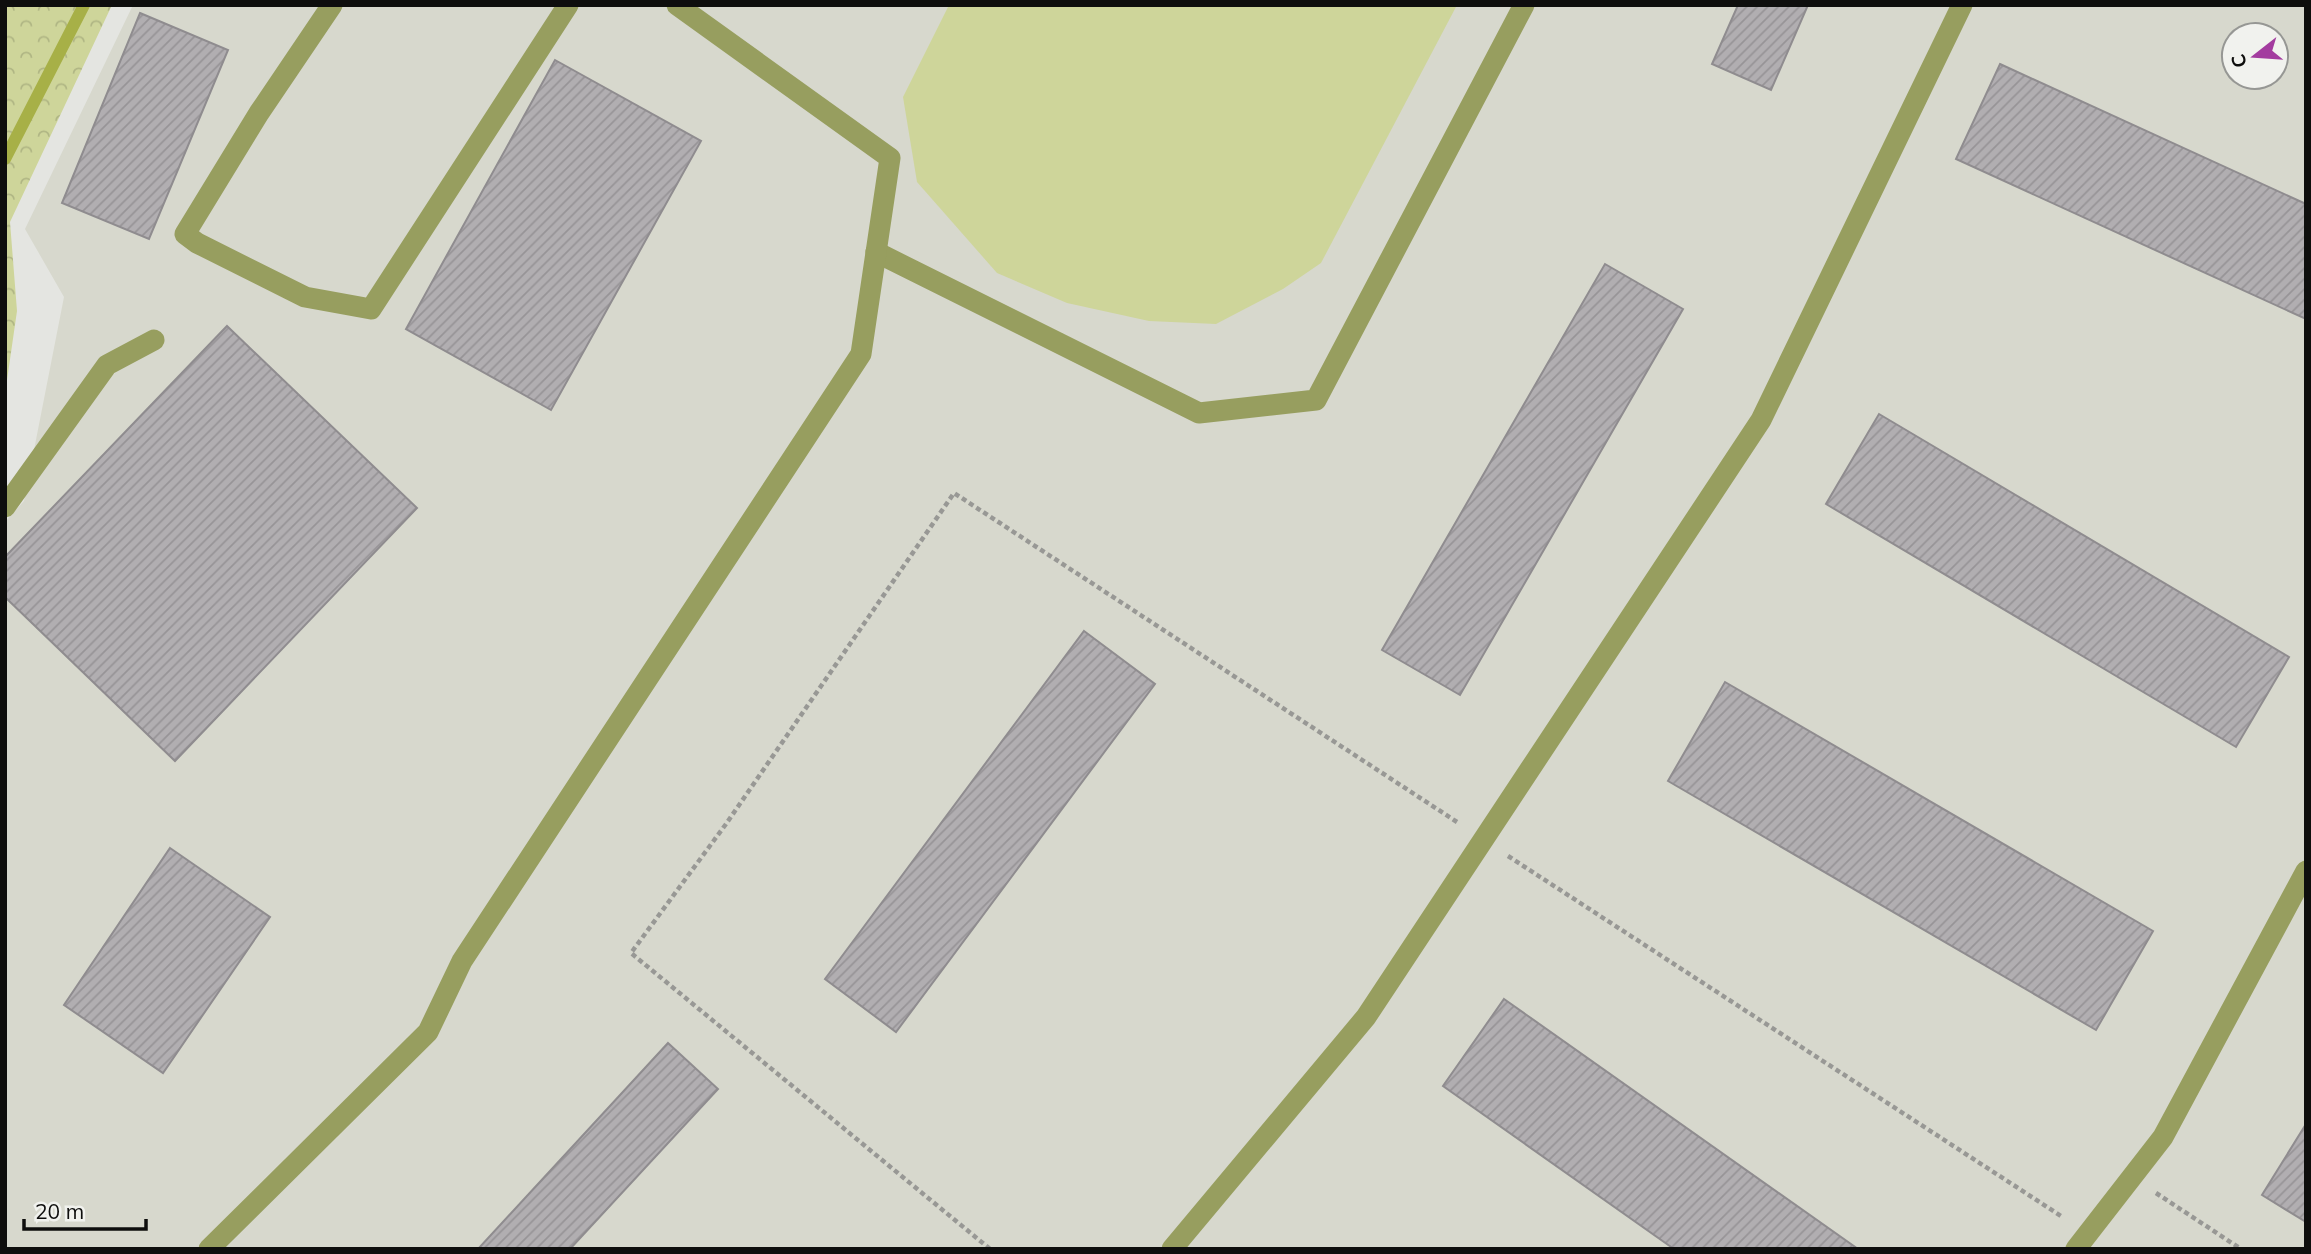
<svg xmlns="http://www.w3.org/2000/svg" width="2311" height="1254" viewBox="0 0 2311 1254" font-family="Mulish,sans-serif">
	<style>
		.built { fill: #d7d8cd; fill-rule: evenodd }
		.forest { fill: url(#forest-crowns) }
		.pitch { fill: #ced59a }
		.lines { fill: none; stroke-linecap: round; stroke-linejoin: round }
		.stream { stroke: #a7b047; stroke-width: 12 }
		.building { fill: url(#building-hatch); stroke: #8f8c8f; stroke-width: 2 }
		.path { stroke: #989895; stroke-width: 4.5; stroke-dasharray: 5 3.5; stroke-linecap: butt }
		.minor { stroke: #979e5f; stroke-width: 21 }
	</style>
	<defs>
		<pattern id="forest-crowns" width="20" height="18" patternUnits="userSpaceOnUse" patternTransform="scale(1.75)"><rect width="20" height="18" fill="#ced59a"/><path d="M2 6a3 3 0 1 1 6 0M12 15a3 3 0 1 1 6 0" fill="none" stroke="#b0b684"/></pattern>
		<pattern id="building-hatch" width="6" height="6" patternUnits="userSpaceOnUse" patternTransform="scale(1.75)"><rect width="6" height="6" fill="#b1aeb1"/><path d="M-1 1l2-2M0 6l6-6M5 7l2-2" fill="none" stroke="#979497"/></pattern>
	</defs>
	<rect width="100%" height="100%" fill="#e4e5e1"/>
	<path class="built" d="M133 5H2306V1249H5V522L24 501 64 297 25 229ZM2234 35H2276V77H2234Z"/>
	<polygon class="forest" points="5,5 112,5 10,222 17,311 5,394"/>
	<polygon class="pitch" points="949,5 1457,5 1321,263 1283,289 1216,324 1149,321 1067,303 997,273 917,182 903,97"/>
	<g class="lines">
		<polyline class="stream" points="5,159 84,5"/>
	</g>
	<g class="building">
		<polygon points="1738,5 1808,5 1771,90 1712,64"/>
		<polygon points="140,13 228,50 149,239 62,203"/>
		<polygon points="555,60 701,141 551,410 406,329"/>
		<polygon points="2000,64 2306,204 2306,319 1956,159"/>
		<polygon points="1605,264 1683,309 1460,695 1382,650"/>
		<polygon points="227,326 417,508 175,761 5,597 5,557"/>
		<polygon points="1879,414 2289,657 2236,747 1826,504"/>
		<polygon points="1084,631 1155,684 896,1032 825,979"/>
		<polygon points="1725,682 2153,931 2096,1030 1668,781"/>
		<polygon points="170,848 270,917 163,1073 64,1005"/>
		<polygon points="1504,999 1858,1249 1674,1249 1443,1086"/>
		<polygon points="668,1043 718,1089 570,1249 478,1249"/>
		<polygon points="2306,1124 2306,1222 2262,1195"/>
	</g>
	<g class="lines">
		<g class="path">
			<polyline points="1508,856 2061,1216"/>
			<polyline points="2156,1193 2241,1249"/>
			<polyline points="990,1249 631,953 726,824 954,493 1457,822"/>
		</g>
		<g class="minor">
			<polyline points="332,5 259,113 185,234 197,243 305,297 371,309 568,5"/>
			<polyline points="876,252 1199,413 1316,400 1524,5"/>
			<polyline points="5,507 107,365 154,340"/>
			<polyline points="209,1249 428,1032 462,961 861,354 890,158 677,5"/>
			<polyline points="1172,1249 1366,1017 1761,420 1962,5"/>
			<polyline points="2076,1249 2163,1137 2306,871"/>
		</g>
	</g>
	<rect width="2311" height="1254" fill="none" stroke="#0e0e0d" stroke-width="14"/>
	<g transform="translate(2255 56) rotate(253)"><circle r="33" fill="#f1f2ee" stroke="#969794" stroke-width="2"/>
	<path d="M0-5L12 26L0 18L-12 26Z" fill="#a33c9f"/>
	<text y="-10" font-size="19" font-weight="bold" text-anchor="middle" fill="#0e0e0d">С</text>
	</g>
	<path d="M24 1219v10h122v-10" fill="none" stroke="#0e0e0d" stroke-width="3.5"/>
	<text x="35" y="1219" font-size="21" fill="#0e0e0d" stroke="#f1f2ee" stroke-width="5" paint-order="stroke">20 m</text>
</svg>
